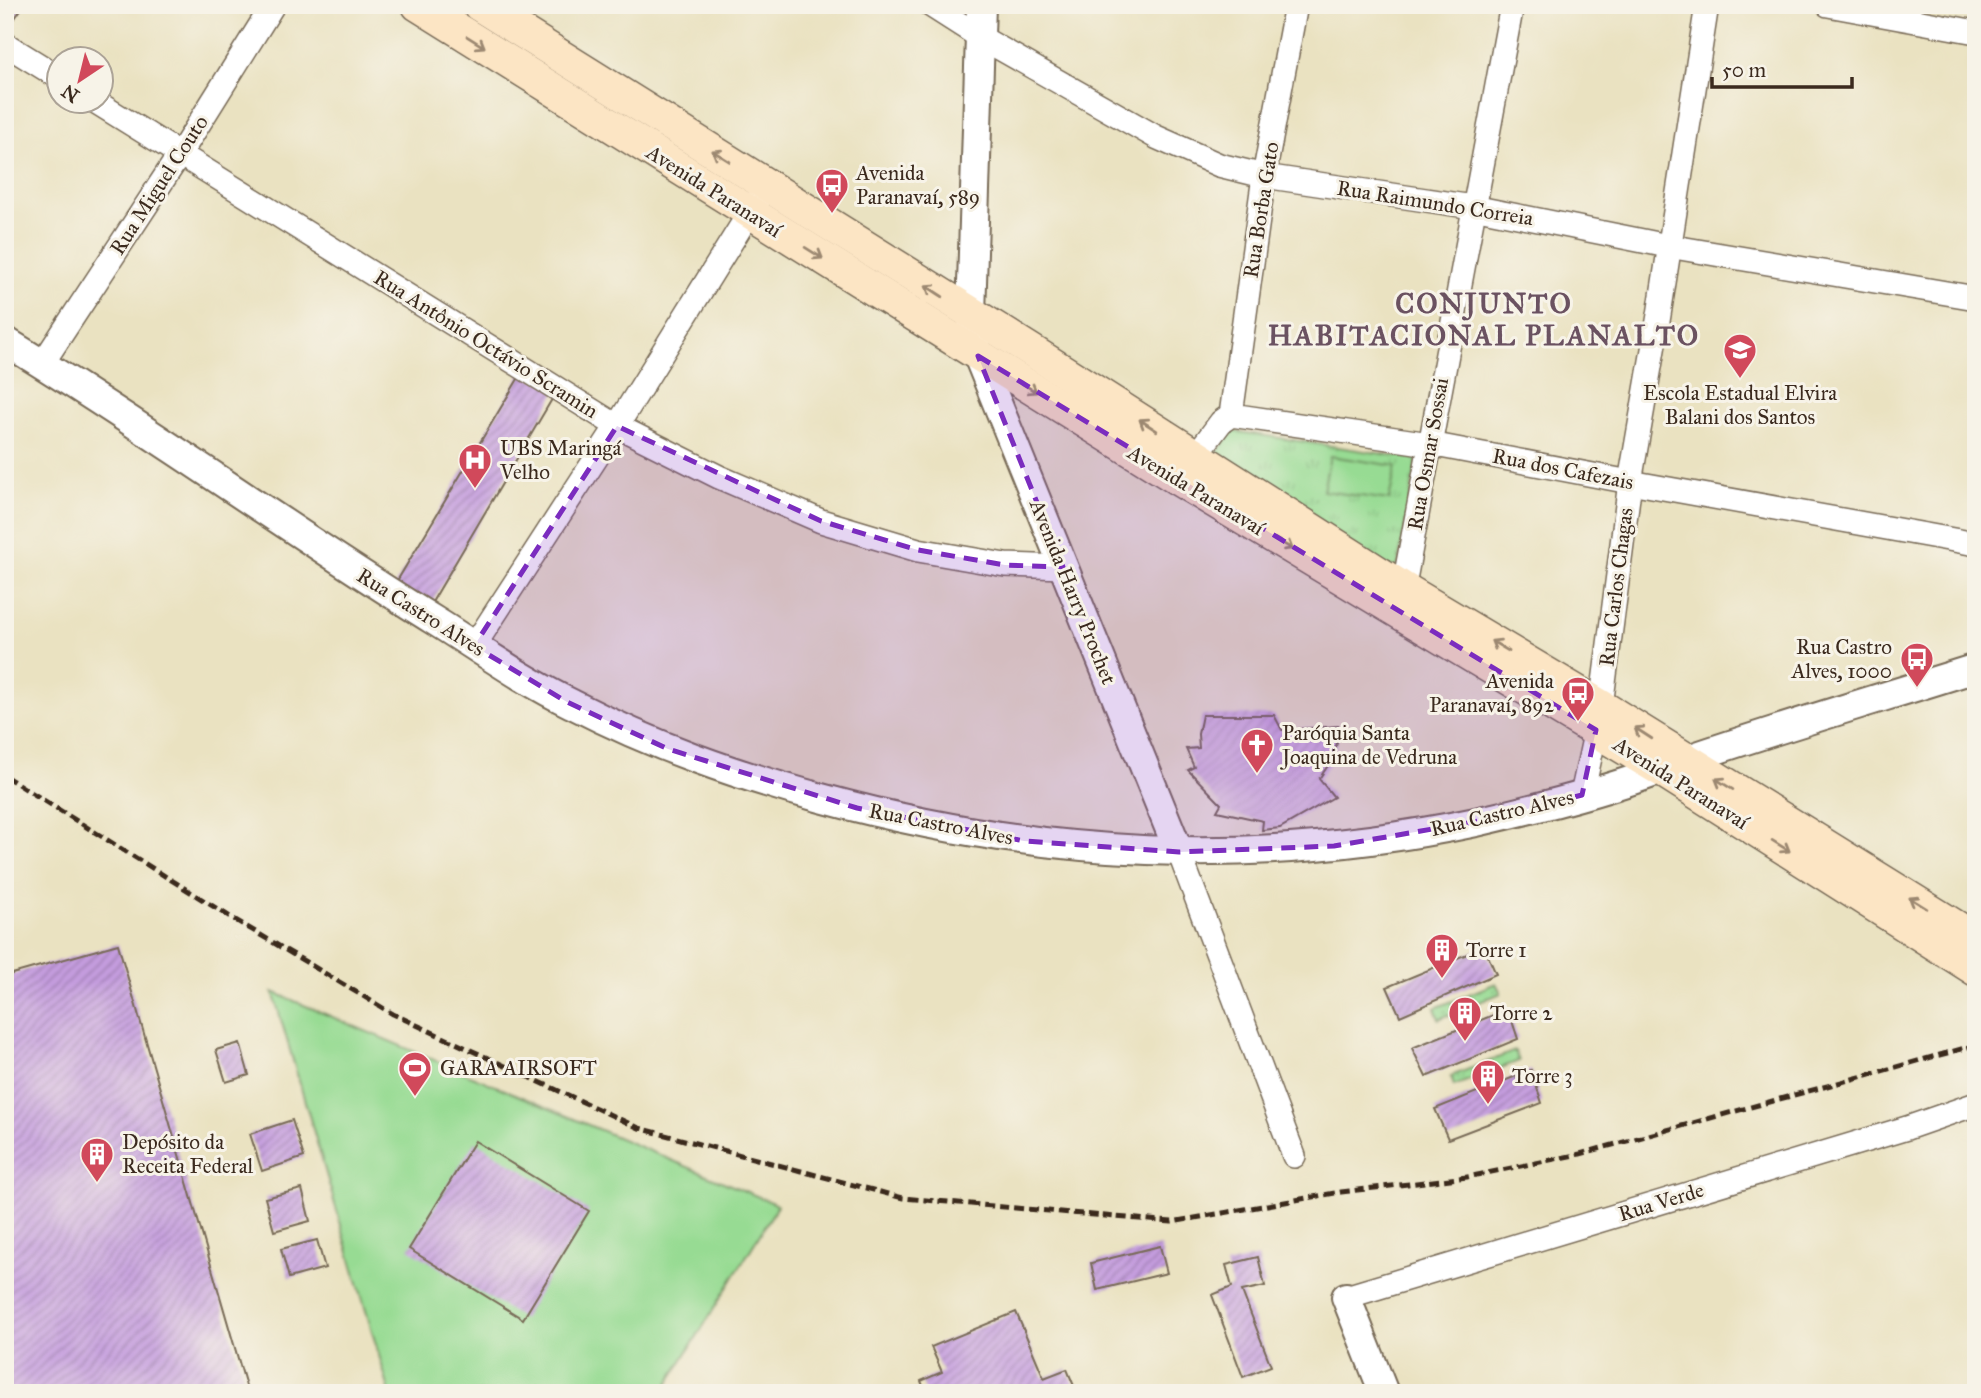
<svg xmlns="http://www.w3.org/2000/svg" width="1981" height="1398" viewBox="0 0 1981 1398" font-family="'IM FELL Great Primer',serif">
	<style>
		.grass { fill: url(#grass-dots); stroke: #698258; stroke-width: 2 }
		.park { fill: url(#park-tufts); stroke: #698258; stroke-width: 2 }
		.pitch { fill: #97db93; stroke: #698258; stroke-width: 2 }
		.building { fill: url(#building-hatch) }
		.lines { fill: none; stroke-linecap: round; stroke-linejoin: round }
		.minor-casing { stroke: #786a57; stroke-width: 26 }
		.tertiary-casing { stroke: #786a57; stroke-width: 32 }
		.secondary-casing { stroke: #786a57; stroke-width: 35 }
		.minor { stroke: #fff; stroke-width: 23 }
		.tertiary { stroke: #fff; stroke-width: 28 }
		.secondary { stroke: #fce5c4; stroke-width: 32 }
		.rail { stroke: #3b2a1e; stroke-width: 5; stroke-dasharray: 10 5; stroke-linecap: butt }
		.oneway { stroke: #9c8871 }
		.marked { fill: #7b2cbf; fill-opacity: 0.2; stroke: #7b2cbf; stroke-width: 5; stroke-dasharray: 14 9; stroke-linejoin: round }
		.labels { text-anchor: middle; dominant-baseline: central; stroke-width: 6; stroke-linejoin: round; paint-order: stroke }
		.poi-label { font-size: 21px; fill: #3b2a1e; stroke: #f7f3e8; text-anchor: start }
		.street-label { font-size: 21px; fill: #3b2a1e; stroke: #f7f3e8 }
		.district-label { font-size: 28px; font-weight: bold; letter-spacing: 2px; fill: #6b5261; stroke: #f7f3e8 }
	</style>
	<defs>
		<pattern id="grass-dots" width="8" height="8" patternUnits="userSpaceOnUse" patternTransform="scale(1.75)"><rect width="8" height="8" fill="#97db93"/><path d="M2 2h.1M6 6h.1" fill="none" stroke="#83bc7e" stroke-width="1.8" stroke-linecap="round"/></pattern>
		<pattern id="park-tufts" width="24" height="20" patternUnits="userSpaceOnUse" patternTransform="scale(1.75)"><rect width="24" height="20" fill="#97db93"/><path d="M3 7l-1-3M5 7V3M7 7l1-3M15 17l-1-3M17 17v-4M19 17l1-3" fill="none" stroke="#83bc7e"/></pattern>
		<pattern id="building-hatch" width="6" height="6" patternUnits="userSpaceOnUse" patternTransform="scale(1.75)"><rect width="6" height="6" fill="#c49cde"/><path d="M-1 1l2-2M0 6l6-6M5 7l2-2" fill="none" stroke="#a07fb3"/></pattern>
	</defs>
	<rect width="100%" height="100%" fill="#f7f3e8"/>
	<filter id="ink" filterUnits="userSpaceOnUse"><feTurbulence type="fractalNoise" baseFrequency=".0143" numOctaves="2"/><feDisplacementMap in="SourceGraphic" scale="14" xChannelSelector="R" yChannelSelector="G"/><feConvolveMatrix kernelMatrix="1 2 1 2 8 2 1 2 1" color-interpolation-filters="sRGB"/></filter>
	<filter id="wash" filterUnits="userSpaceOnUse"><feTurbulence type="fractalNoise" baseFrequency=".00686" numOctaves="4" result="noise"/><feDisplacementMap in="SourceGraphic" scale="28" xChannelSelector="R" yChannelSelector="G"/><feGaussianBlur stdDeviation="1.57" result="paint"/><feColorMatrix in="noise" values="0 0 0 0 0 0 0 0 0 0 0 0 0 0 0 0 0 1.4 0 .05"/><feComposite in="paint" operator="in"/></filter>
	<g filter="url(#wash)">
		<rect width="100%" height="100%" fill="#eae2c1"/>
		<polygon class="grass" points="1496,983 1501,993 1439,1019 1435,1008"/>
		<g class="park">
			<polygon points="1233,431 1417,459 1396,576 1214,456"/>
			<polygon points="1515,1051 1519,1061 1454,1086 1451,1076"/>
		</g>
		<g class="pitch">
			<polygon points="1330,456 1396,466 1389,500 1323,491"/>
			<polygon points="273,992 778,1205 662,1393 390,1393"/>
		</g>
		<g id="blocks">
			<g class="building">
				<polygon points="5,5 24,5 15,18 5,12"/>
				<polygon points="521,374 558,389 425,614 391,591"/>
				<polygon points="1202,715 1274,715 1282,730 1338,726 1337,743 1331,761 1319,779 1334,797 1280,828 1262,830 1263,821 1217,811 1221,804 1188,770 1194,767 1186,749 1199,748 1198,734"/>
				<polygon points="118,944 248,1393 5,1393 5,976"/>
				<polygon points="1484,947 1496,974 1400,1016 1387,987"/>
				<polygon points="1508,1009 1518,1039 1426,1077 1412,1048"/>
				<polygon points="240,1043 249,1075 226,1082 216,1050"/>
				<polygon points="1531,1070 1542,1103 1448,1139 1435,1109"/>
				<polygon points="292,1120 304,1157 262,1171 250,1134"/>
				<polygon points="475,1141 589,1211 523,1319 409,1249"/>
				<polygon points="302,1189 310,1221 274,1231 265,1198"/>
				<polygon points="317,1240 325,1268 289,1278 281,1249"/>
				<polygon points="1160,1246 1167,1273 1097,1290 1091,1263"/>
				<polygon points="1258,1257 1265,1286 1242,1291 1271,1366 1243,1377 1212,1295 1232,1287 1226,1265"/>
				<polygon points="1016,1312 1044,1378 1067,1369 1074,1386 1057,1393 926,1393 921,1381 942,1372 931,1347"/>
			</g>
		</g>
	</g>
	<g filter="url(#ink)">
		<use href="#blocks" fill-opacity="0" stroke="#786a57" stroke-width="2"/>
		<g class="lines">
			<defs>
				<g id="minor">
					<polyline points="930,5 980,37 1156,137 1219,165 1264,176 1473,207 1668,246 1976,298"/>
					<polyline points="1828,5 1976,32"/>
					<polyline points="5,44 60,78"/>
					<polyline points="96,102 617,426 719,477 821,521 918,550 1005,565 1063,567"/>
					<polyline points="42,364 180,154 273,5"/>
					<polyline points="1231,415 1264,176 1296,5"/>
					<polyline points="1188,466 1221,422 1231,415 1430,444 1630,482 1976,544"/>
					<polyline points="1401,601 1512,5"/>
					<polyline points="474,646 617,426 758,199"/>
					<polyline points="1582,795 1601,706 1630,482 1659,315 1707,5"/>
					<polyline points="1179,852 1294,1156"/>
					<polyline points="1346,1297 1907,1128 1976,1104"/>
				</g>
				<g id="tertiary">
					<polyline points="981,5 971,314 978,356 1179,852"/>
					<path d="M5 341C151 430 290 531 435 621 480 649 524 681 572 704 654 746 733 774 821 798 1040 858 1253 869 1476 822 1538 808 1602 792 1661 770 1671 767 1681 762 1691 758 1785 726 1881 698 1976 668"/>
					<polyline points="1346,1297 1384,1393"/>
				</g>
				<g id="secondary">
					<polyline points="418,5 1179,480 1661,770 1976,970"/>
					<polyline points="479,5 1032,351 1403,588 1601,706 1976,939"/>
				</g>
			</defs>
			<use href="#minor" class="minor-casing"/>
			<use href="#tertiary" class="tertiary-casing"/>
			<use href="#secondary" class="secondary-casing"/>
			<use href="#minor" class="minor"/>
			<use href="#tertiary" class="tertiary"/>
			<use href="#secondary" class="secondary"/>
			<polyline class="rail" points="5,776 232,918 393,1014 639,1128 903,1198 1172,1222 1341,1192 1467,1177 1580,1154 1976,1045"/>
		</g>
		<defs><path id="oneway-shaft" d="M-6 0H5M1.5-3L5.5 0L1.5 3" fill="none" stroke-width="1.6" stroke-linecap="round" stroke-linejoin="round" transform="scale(1.75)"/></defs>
		<g class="oneway">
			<use href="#oneway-shaft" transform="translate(476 42) rotate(32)"/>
			<use href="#oneway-shaft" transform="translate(721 156) rotate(-148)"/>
			<use href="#oneway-shaft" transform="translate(814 253) rotate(32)"/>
			<use href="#oneway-shaft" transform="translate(934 291) rotate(-147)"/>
			<use href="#oneway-shaft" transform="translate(1028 387) rotate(32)"/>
			<use href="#oneway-shaft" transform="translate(1148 425) rotate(-147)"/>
			<use href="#oneway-shaft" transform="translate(1284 544) rotate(31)"/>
			<use href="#oneway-shaft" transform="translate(1500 646) rotate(-149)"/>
			<use href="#oneway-shaft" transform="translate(1643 733) rotate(-147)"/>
			<use href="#oneway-shaft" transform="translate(1724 784) rotate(-148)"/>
			<use href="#oneway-shaft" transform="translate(1781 846) rotate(32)"/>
			<use href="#oneway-shaft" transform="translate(1918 903) rotate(-148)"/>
		</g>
	</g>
	<path class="marked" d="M978 356 1596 730 1582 795 1479 821 1334 846 1179 852 1024 841 857 808 668 749 567 702 474 646 617 426 821 521 918 550 1005 565 1063 567Z"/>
	<defs>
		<symbol id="bus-pin" viewBox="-11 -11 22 30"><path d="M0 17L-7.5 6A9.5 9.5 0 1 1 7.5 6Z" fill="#d1495b" stroke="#f7f3e8"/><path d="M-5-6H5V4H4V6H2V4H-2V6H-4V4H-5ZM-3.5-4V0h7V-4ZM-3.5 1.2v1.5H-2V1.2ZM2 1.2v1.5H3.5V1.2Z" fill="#fff"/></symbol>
		<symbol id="school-pin" viewBox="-11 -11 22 30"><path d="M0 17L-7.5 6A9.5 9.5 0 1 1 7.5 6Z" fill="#d1495b" stroke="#f7f3e8"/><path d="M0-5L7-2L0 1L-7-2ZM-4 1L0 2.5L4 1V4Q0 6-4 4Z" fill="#fff"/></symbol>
		<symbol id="hospital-pin" viewBox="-11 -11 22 30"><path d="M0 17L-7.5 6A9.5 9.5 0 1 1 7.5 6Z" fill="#d1495b" stroke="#f7f3e8"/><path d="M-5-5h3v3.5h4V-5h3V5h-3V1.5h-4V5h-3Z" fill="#fff"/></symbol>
		<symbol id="church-pin" viewBox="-11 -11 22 30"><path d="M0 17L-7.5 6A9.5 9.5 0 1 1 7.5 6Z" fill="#d1495b" stroke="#f7f3e8"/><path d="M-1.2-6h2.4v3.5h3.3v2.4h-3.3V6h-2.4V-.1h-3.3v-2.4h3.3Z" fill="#fff"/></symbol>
		<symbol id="building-pin" viewBox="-11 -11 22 30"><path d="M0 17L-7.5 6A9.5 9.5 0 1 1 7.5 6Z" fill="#d1495b" stroke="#f7f3e8"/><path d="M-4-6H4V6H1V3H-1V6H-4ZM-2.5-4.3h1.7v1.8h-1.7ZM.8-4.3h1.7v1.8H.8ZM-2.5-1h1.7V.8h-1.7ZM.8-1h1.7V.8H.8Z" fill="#fff"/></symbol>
		<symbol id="stadium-pin" viewBox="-11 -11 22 30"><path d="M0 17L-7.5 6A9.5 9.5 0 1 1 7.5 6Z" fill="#d1495b" stroke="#f7f3e8"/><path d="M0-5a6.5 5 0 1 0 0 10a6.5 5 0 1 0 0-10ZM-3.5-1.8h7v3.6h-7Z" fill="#fff"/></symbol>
	</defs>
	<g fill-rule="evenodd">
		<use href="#bus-pin" x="813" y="166" width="38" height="52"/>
		<use href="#school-pin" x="1721" y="331" width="38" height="52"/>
		<use href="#hospital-pin" x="456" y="441" width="38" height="52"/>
		<use href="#bus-pin" x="1898" y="640" width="38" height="52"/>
		<use href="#bus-pin" x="1559" y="674" width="38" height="52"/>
		<use href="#church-pin" x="1238" y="726" width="38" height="52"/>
		<use href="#building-pin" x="1423" y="931" width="38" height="52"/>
		<use href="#building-pin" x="1446" y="994" width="38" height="52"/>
		<use href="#stadium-pin" x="396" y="1049" width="38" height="52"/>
		<use href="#building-pin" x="1469" y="1057" width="38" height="52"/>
		<use href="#building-pin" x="78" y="1135" width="38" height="52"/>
	</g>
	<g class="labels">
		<g class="poi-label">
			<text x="856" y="173">Avenida<tspan x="856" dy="24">Paranavaí, 589</tspan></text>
			<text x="1740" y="393" text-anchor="middle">Escola Estadual Elvira<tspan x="1740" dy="24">Balani dos Santos</tspan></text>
			<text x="500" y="448">UBS Maringá<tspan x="500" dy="24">Velho</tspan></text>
			<text x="1892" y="647" text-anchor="end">Rua Castro<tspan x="1892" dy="24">Alves, 1000</tspan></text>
			<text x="1554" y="681" text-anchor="end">Avenida<tspan x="1554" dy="24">Paranavaí, 892</tspan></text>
			<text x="1282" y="733">Paróquia Santa<tspan x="1282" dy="24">Joaquina de Vedruna</tspan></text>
			<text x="1466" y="950">Torre 1</text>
			<text x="1490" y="1013">Torre 2</text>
			<text x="440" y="1068">GARA AIRSOFT</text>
			<text x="1512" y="1076">Torre 3</text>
			<text x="122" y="1142">Depósito da<tspan x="122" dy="24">Receita Federal</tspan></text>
		</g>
		<g class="street-label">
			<text transform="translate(159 185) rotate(-57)">Rua Miguel Couto</text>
			<text transform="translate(714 191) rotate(32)">Avenida Paranavaí</text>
			<text transform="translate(1435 203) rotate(9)">Rua Raimundo Correia</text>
			<text transform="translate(1261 210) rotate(-81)">Rua Borba Gato</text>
			<text transform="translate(486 344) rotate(32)">Rua Antônio Octávio Scramin</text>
			<text transform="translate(1428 454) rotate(-80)">Rua Osmar Sossai</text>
			<text transform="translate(1563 469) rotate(11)">Rua dos Cafezais</text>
			<text transform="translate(1196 490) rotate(31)">Avenida Paranavaí</text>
			<text transform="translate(1616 587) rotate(-83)">Rua Carlos Chagas</text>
			<text transform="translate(1073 592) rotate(68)">Avenida Harry Prochet</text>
			<text transform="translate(421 612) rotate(32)">Rua Castro Alves</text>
			<text transform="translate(1681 783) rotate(32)">Avenida Paranavaí</text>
			<text transform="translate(1502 813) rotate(-13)">Rua Castro Alves</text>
			<text transform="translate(941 824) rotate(11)">Rua Castro Alves</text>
			<text transform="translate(1661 1202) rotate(-17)">Rua Verde</text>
		</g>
		<g class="district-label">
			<text x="1484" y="303">CONJUNTO<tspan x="1484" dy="32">HABITACIONAL PLANALTO</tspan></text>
		</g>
	</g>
	<rect width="1981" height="1398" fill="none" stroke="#f7f3e8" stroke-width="28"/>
	<g transform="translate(80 80) rotate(215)"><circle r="33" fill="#f7f3e8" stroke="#aca397" stroke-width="2"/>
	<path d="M0-5L12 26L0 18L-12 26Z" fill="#d1495b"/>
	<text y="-10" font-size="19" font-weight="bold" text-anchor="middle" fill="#3b2a1e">N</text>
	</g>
	<path d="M1712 77v10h140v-10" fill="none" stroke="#3b2a1e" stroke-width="3.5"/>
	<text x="1722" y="77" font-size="21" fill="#3b2a1e" stroke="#f7f3e8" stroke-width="5" paint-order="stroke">50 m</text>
</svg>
